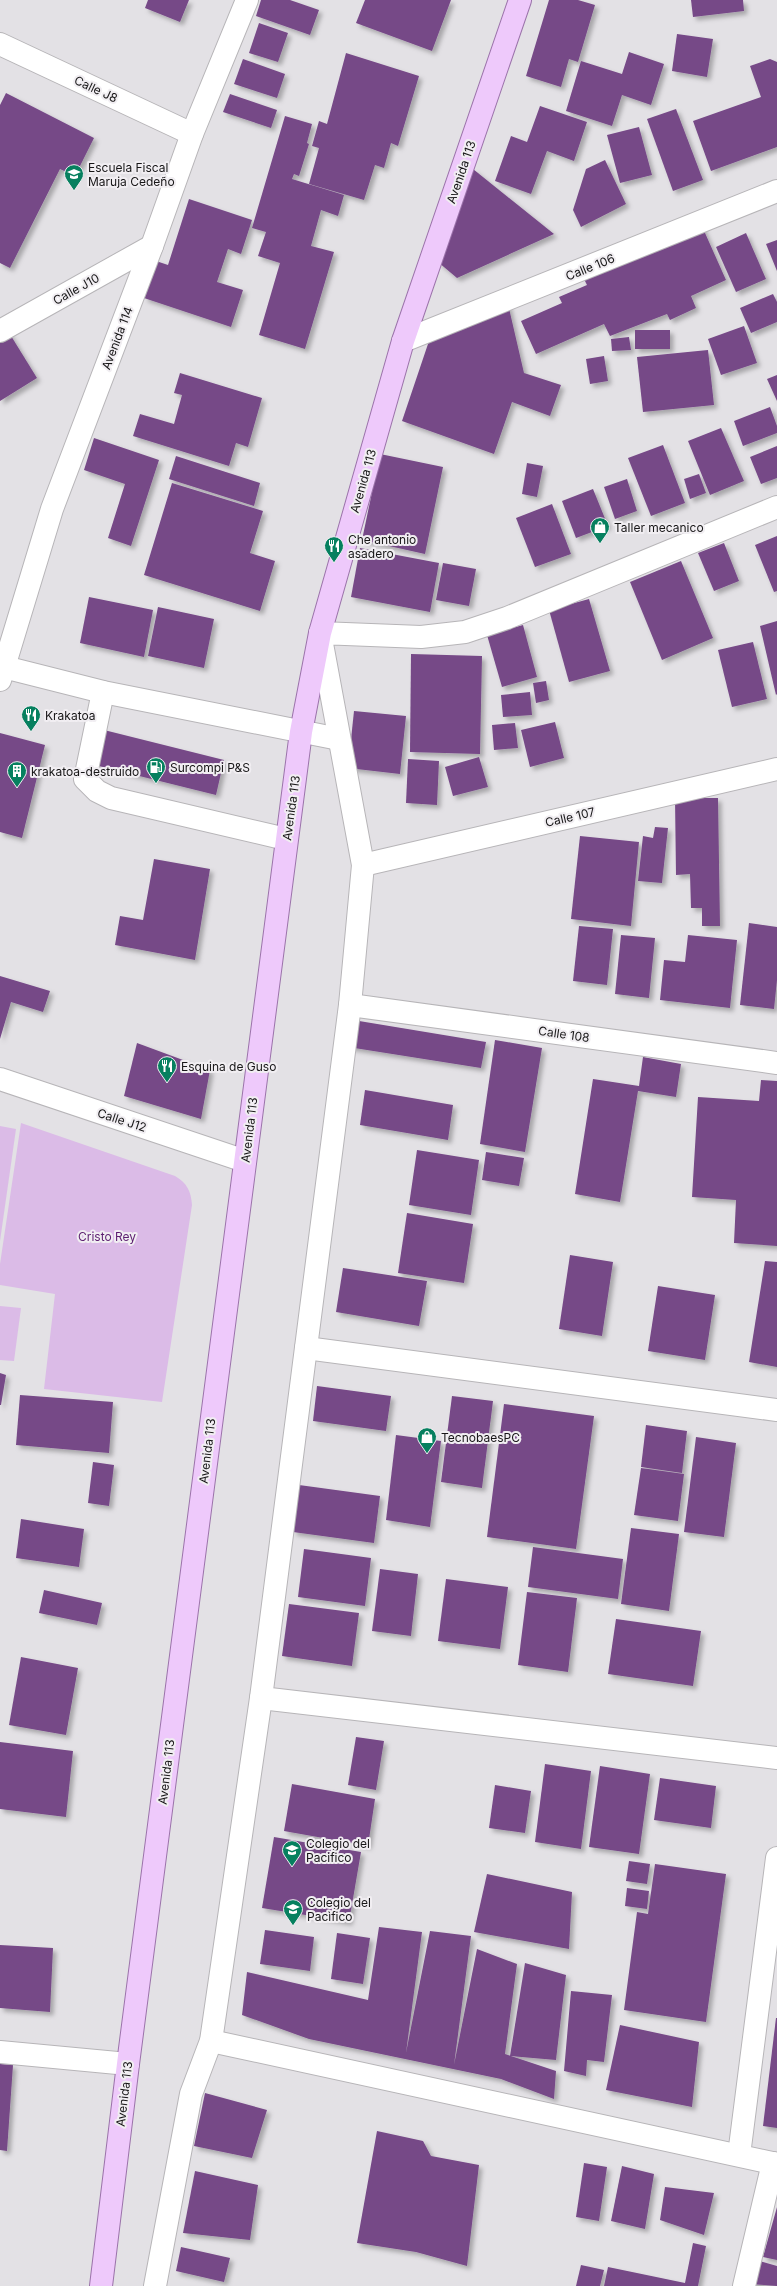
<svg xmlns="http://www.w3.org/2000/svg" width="777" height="2286" viewBox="0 0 777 2286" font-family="Inter,sans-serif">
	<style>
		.green { fill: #dbbbe7 }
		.building { fill: #764887; filter: url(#shadow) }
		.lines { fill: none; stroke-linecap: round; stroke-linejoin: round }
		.minor-casing { stroke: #b7b5b8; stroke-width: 24 }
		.major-casing { stroke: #9b73aa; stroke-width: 24 }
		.minor { stroke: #fff; stroke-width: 22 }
		.major { stroke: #eec9fb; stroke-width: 22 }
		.labels { text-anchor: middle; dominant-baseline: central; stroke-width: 4; stroke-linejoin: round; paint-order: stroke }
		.street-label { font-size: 12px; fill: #171617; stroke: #f1eef2 }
		.poi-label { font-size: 12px; fill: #171617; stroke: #f1eef2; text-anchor: start }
		.park-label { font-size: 12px; fill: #5c1e70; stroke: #f1eef2 }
	</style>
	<defs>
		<filter id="shadow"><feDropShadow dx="3.5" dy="3.5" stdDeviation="2" flood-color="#0004"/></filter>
	</defs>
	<rect width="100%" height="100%" fill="#e3e1e5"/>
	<g class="green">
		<path d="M21 1123 175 1176C187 1183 191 1191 192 1205L162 1402 44 1389 55 1294 0 1285V1264Z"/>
		<polygon points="0,1126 16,1129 0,1241"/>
		<polygon points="0,1306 21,1308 14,1361 0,1360"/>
	</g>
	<g class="building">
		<polygon points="148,0 189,0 180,22 145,8"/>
		<polygon points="261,0 290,0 319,10 310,35 256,16"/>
		<polygon points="365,0 451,0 432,51 356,23"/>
		<polygon points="549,0 578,0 595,5 578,62 569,59 561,87 526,76"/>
		<polygon points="691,0 743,0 744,11 693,17"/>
		<polygon points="259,23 288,33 278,62 249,53"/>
		<polygon points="677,34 713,39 707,77 672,71"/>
		<polygon points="629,52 664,64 651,105 622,95 612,126 566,111 581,61 622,74"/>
		<polygon points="346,53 419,76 398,146 391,143 384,168 375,165 364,200 309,184 319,148 312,146 319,121 327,124"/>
		<polygon points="243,59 285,74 277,98 234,84"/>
		<polygon points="770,59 777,62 777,147 711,171 693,121 761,97 750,66"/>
		<polygon points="6,93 94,138 75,176 60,169 10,268 0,263 0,105"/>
		<polygon points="230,94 277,110 271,128 223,112"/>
		<polygon points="540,106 587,122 574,161 547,151 531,194 495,181 511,136 527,142"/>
		<polygon points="676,109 703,180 673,191 647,119"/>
		<polygon points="285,116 312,124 307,143 309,144 299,176 294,174 292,179 344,195 338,216 321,210 311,246 334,252 305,349 259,335 280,263 258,256 266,232 252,228"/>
		<polygon points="639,127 652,175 620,183 607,135"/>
		<polygon points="605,160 626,204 581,227 573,210 586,169"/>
		<polygon points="473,169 554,234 457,278 438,262"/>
		<polygon points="189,199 252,220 241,254 228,249 217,282 243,290 231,327 144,298 156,261 168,265"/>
		<polygon points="701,224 726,280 691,296 696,308 670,320 667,314 610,336 604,324 536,354 521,321 562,303 559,297 587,285 583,277"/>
		<polygon points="746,233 766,279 736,292 716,247"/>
		<polygon points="777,240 777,271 766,244"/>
		<polygon points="773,294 777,302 777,322 751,333 740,308"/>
		<polygon points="508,304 524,373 561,385 550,416 512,402 494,454 402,421 429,341"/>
		<polygon points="744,326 757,363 721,375 708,339"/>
		<rect x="635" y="330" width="35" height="19"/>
		<polygon points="8,331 37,378 0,401 0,336"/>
		<polygon points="629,337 631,350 612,351 611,339"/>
		<polygon points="708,350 714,405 643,412 637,357"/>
		<polygon points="604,356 608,381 590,384 586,359"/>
		<polygon points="180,373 262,398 248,447 236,443 229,466 133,436 140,414 174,424 182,395 174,393"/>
		<polygon points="777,375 777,401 767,379"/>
		<polygon points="770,407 777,426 777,433 743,446 734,421"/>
		<polygon points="721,428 744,481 710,495 688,441"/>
		<polygon points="94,438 159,460 131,546 108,538 125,484 84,470"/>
		<polygon points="663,445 685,503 651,516 628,458"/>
		<polygon points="777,446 777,478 761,484 750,457"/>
		<polygon points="380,454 443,467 425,554 362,540"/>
		<polygon points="176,456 260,483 254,506 169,479"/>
		<polygon points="527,463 543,466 537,497 522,494"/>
		<polygon points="699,474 706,493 690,499 684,479"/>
		<polygon points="627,479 637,511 615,519 604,487"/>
		<polygon points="172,483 263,511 250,553 275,561 260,611 144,575"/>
		<polygon points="593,489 608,526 576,538 562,501"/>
		<polygon points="552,504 571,554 535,567 516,518"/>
		<polygon points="777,536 777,591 774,592 755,545"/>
		<polygon points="724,543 739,581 714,591 698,553"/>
		<polygon points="360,548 439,563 430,612 351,597"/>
		<polygon points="681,561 713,638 662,660 630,582"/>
		<polygon points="443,563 476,569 469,606 436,600"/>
		<polygon points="89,597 153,610 144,657 80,643"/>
		<polygon points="589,599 610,671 569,682 549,610"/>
		<polygon points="158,607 214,619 204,668 148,656"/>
		<polygon points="777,621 777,694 776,695 760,626"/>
		<polygon points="523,625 537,677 502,687 487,635"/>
		<polygon points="753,642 767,699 732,707 718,650"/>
		<polygon points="411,654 482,656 480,754 410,752"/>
		<polygon points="546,681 549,700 536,703 533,683"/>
		<polygon points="530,692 532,715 503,717 501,695"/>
		<polygon points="354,711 406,716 400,774 348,768"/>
		<polygon points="555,722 564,758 530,767 521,730"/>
		<polygon points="515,723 518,748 494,750 492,725"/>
		<polygon points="104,730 224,760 216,795 95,765"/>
		<polygon points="0,733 45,745 22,838 0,832"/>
		<polygon points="479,757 488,787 453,796 445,767"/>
		<polygon points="408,759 439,761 437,805 406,803"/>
		<polygon points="675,798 718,798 720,926 702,926 702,908 691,908 690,874 676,875"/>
		<polygon points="655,827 668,828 662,883 638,881 643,836 653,838"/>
		<polygon points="580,836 639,842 631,926 571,919"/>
		<polygon points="154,859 210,869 195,960 115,945 120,916 143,920"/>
		<polygon points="749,923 777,927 777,980 774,1009 740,1005"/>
		<polygon points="579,926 613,929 607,985 573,981"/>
		<polygon points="621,935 655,938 649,998 615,994"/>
		<polygon points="688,935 737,940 730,1008 660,1000 664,960 685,962"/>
		<polygon points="0,976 50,991 43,1012 11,1002 0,1039"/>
		<polygon points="353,1020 486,1042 481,1068 348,1047"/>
		<polygon points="495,1040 542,1048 525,1152 480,1144"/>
		<polygon points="137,1043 210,1070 201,1119 124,1096"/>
		<polygon points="643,1057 681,1064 676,1097 638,1091 620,1202 575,1194 593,1079 639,1086"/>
		<polygon points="761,1080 777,1081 777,1246 734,1243 736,1200 692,1197 698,1097 759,1101"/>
		<polygon points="365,1090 453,1105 448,1140 360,1125"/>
		<polygon points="417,1150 479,1160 471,1215 409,1205"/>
		<polygon points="486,1152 524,1158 519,1186 482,1180"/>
		<polygon points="407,1213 473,1224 464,1283 398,1273"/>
		<polygon points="570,1255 613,1262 602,1336 559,1329"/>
		<polygon points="765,1261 777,1262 777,1367 749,1362"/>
		<polygon points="343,1268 427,1281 419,1326 336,1312"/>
		<polygon points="658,1286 715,1295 705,1360 648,1351"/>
		<polygon points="0,1373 6,1375 1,1405 0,1405"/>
		<polygon points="317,1386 391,1396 386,1431 313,1421"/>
		<polygon points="20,1395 113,1402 109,1453 16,1445"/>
		<polygon points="452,1396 493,1401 482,1488 441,1482"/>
		<polygon points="504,1404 594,1416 576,1549 487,1537"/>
		<polygon points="646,1425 687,1431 682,1473 641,1467"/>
		<polygon points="396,1435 441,1441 430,1527 386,1520"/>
		<polygon points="696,1437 736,1443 724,1537 684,1532"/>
		<polygon points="93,1462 114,1465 109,1506 88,1503"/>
		<polygon points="641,1468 684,1474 678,1521 634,1515"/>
		<polygon points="299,1485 380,1496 374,1543 293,1532"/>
		<polygon points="21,1519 84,1529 79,1567 16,1558"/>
		<polygon points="631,1528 679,1534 669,1611 621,1604"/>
		<polygon points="533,1547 623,1559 618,1599 528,1587"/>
		<polygon points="304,1549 371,1558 365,1606 298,1597"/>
		<polygon points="380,1569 418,1574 411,1636 372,1631"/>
		<polygon points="446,1579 508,1587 500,1649 438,1641"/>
		<polygon points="44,1590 102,1603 97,1625 39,1613"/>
		<polygon points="527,1592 577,1598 568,1672 518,1665"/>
		<polygon points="289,1604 359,1613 352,1666 282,1656"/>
		<polygon points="616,1619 701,1631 693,1686 608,1674"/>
		<polygon points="21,1657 78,1668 66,1735 9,1725"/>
		<polygon points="356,1737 384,1741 376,1790 348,1785"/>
		<polygon points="0,1742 73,1751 66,1817 0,1809"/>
		<polygon points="545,1764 591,1771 581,1849 535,1842"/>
		<polygon points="600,1766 650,1774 639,1854 589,1847"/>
		<polygon points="660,1778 716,1786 711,1828 654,1820"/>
		<polygon points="292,1784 375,1799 368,1846 284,1831"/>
		<polygon points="495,1785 531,1791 525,1833 489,1828"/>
		<polygon points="274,1837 361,1852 349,1922 262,1908"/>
		<polygon points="629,1861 650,1864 647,1884 626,1881"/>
		<polygon points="655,1864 726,1874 706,2022 624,2010 637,1912 648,1914"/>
		<polygon points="487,1874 572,1892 569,1949 474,1932"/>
		<polygon points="627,1888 649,1891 647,1909 625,1906"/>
		<polygon points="379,1927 422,1932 406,2053 430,1931 471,1936 454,2065 477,1949 517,1964 505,2054 556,2071 554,2099 501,2079 309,2039 242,2015 247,1972 368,2000"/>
		<polygon points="265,1930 314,1937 310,1971 260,1964"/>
		<polygon points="337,1933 370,1938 363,1984 331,1979"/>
		<polygon points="0,1945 53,1948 50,2012 0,2008"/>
		<polygon points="525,1963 566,1975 556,2060 510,2056"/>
		<polygon points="571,1991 612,1995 604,2062 587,2060 586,2076 564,2071"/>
		<polygon points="776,2018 777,2018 777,2128 763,2126"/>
		<polygon points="620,2025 699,2042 692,2107 606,2090"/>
		<polygon points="0,2064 13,2065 7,2151 0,2150"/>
		<polygon points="205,2093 267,2110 252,2158 194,2146"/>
		<polygon points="377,2131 423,2141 431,2156 479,2165 467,2266 416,2252 357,2243"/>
		<polygon points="584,2163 607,2167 599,2221 576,2217"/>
		<polygon points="622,2166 654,2174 645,2229 611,2221"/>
		<polygon points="195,2171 258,2185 250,2240 183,2233"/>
		<polygon points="665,2187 714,2193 704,2235 660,2220"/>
		<polygon points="777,2207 777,2260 763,2257"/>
		<polygon points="693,2243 706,2246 698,2286 604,2286 608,2267 685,2283"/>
		<polygon points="181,2247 230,2258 224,2282 176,2271"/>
		<polygon points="756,2260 777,2266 777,2286 750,2284"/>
		<polygon points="581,2265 604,2270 600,2286 576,2286"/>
	</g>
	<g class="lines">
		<defs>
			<g id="minor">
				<polyline points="0,44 192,134"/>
				<polyline points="0,331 152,246"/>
				<polyline points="403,341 777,191"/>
				<polyline points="4,667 103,692 339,739"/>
				<polyline points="0,680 52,509 152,246 192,134 247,0"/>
				<polyline points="103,692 85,779 97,791 111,798 286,839"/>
				<polyline points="363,865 777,769"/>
				<polyline points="350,1005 777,1063"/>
				<polyline points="0,1079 245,1161"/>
				<polyline points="306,1348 777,1410"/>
				<polyline points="261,1698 777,1758"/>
				<polyline points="211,2041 777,2164"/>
				<polyline points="0,2052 128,2064"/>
				<polyline points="739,2155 777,1858"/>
				<polyline points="155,2286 191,2094 211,2041 261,1698 350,1005 363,865 320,633 421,637 465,632 507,618 777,507"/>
				<polyline points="744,2286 773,2163"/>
			</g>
			<polyline id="major" points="101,2286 128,2064 301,732 320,633 403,341 520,0"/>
		</defs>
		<use href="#minor" class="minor-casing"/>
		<use href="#major" class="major-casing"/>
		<use href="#minor" class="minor"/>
		<use href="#major" class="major"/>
	</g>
	<defs>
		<symbol id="school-pin" viewBox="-11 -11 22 30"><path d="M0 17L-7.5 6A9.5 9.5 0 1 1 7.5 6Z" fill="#06805f" stroke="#f1eef2"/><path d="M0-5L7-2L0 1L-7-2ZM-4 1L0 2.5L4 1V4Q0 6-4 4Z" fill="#fff"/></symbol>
		<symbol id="shop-pin" viewBox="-11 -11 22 30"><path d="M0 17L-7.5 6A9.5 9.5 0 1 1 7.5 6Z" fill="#06805f" stroke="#f1eef2"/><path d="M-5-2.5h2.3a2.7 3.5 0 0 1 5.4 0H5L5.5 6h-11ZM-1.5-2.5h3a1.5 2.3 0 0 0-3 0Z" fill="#fff"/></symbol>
		<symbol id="restaurant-pin" viewBox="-11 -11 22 30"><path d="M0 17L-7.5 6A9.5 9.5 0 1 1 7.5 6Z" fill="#06805f" stroke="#f1eef2"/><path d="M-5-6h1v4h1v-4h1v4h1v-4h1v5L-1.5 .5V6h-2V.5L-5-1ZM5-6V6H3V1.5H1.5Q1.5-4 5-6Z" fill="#fff"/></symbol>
		<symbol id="fuel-pin" viewBox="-11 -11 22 30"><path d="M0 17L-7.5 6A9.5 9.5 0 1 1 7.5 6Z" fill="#06805f" stroke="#f1eef2"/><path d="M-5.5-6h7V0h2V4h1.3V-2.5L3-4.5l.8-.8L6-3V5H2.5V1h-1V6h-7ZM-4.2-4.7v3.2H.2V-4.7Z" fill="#fff"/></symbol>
		<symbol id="building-pin" viewBox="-11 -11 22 30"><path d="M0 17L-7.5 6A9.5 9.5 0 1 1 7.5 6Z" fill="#06805f" stroke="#f1eef2"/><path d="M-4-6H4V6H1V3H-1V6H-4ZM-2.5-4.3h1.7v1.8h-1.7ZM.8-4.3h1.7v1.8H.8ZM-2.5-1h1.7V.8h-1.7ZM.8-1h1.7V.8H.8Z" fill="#fff"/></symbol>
		<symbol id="university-pin" viewBox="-11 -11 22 30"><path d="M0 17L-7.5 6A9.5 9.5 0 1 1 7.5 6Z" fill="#06805f" stroke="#f1eef2"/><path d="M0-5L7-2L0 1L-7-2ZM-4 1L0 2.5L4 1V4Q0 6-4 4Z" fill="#fff"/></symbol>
	</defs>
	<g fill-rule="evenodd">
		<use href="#school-pin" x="63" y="163" width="22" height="30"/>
		<use href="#shop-pin" x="589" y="516" width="22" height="30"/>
		<use href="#restaurant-pin" x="323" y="535" width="22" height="30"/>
		<use href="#restaurant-pin" x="20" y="704" width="22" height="30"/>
		<use href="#fuel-pin" x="145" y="756" width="22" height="30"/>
		<use href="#building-pin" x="6" y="760" width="22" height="30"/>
		<use href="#restaurant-pin" x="156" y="1055" width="22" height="30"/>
		<use href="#shop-pin" x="416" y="1426" width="22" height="30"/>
		<use href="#university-pin" x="281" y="1839" width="22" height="30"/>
		<use href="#school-pin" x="282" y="1898" width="22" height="30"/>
	</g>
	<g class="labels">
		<g class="street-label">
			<text transform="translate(96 89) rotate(25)">Calle J8</text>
			<text transform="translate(461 172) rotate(-71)">Avenida 113</text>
			<text transform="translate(590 267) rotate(-22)">Calle 106</text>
			<text transform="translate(76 289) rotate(-29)">Calle J10</text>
			<text transform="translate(117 338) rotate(-69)">Avenida 114</text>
			<text transform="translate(363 481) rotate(-74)">Avenida 113</text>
			<text transform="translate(291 808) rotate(-82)">Avenida 113</text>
			<text transform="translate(570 817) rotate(-13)">Calle 107</text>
			<text transform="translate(564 1034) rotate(8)">Calle 108</text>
			<text transform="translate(122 1120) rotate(18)">Calle J12</text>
			<text transform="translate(249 1130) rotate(-83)">Avenida 113</text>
			<text transform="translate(207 1451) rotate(-83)">Avenida 113</text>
			<text transform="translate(166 1772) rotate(-83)">Avenida 113</text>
			<text transform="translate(124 2094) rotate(-83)">Avenida 113</text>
		</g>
		<g class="poi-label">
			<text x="88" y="167">Escuela Fiscal<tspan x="88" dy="14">Maruja Cedeño</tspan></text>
			<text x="614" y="527">Taller mecanico</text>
			<text x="348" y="539">Che antonio<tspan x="348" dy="14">asadero</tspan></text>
			<text x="45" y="715">Krakatoa</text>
			<text x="170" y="767">Surcompi P&amp;S</text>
			<text x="31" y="771">krakatoa-destruido</text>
			<text x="181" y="1066">Esquina de Guso</text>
			<text x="441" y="1437">TecnobaesPC</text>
			<text x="306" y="1843">Colegio del<tspan x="306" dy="14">Pacifico</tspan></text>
			<text x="307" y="1902">Colegio del<tspan x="307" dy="14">Pacìfico</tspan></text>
		</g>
		<g class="park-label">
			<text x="107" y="1236">Cristo Rey</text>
		</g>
	</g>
</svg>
